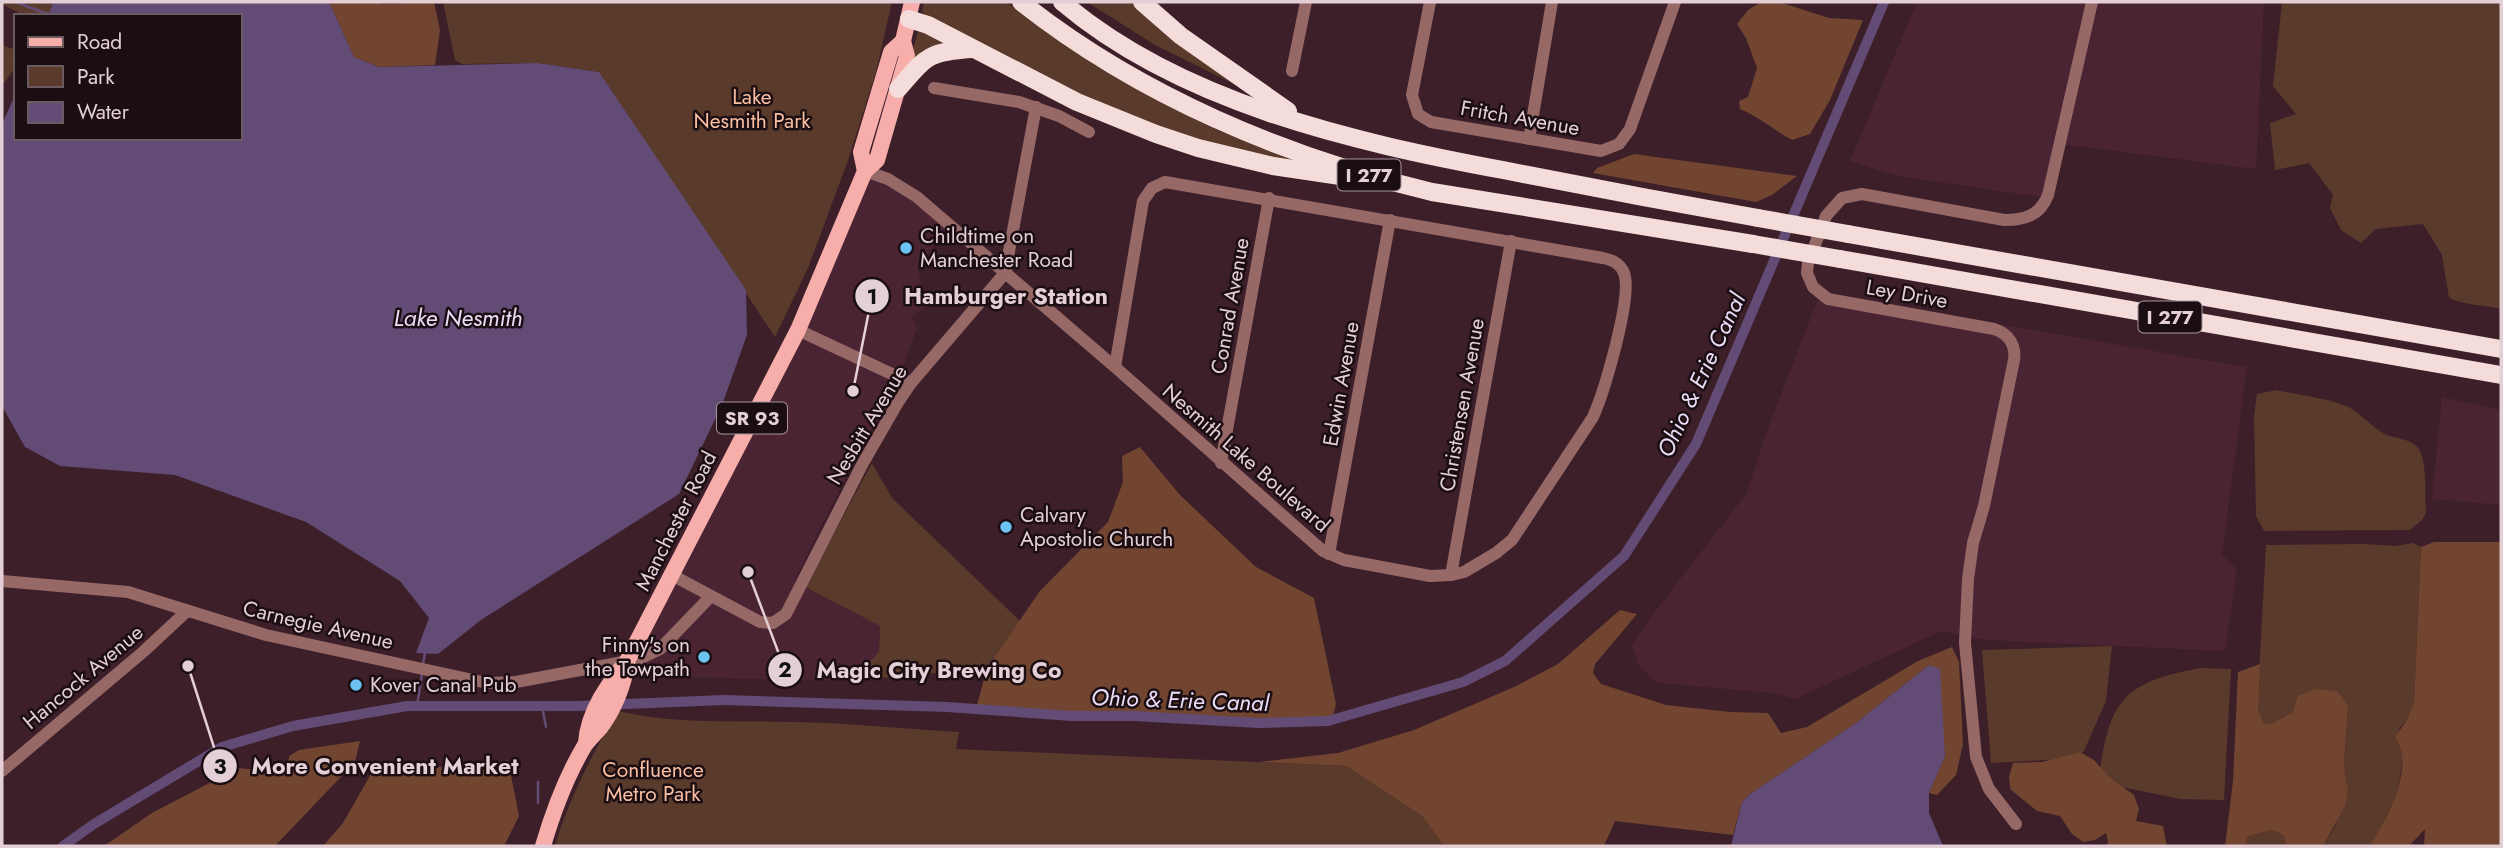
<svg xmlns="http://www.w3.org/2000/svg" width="2503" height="848" viewBox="0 0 2503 848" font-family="Jost,sans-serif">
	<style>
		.built { fill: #4a2433 }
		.green { fill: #5a3a2a }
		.forest { fill: #714530 }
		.water { fill: #624c75 }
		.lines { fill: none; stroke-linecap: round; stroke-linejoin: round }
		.stream { stroke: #624c75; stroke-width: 2.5 }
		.canal { stroke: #624c75; stroke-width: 10 }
		.minor { stroke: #966967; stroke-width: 12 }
		.major { stroke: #f7adaa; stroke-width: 16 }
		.highway { stroke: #f3dcda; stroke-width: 18 }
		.highway-bridge { stroke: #f3dcda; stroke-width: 18 }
		.poi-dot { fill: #6cc3f2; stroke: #1b0e13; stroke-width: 2.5 }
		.labels { text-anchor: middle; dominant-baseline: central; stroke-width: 5; stroke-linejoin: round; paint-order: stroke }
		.shield { fill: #1b0e13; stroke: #a8959c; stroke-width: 2 }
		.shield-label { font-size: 19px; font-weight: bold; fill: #e4cfd6 }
		.park-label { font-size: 21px; fill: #fabea2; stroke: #1b0e13 }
		.street-label { font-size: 21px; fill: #e4cfd6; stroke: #1b0e13 }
		.poi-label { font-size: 21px; fill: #e4cfd6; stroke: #1b0e13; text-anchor: start }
		.water-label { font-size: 23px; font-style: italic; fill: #eaddf8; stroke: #1b0e13 }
		.leader { fill: none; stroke: #e4cfd6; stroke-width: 2.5 }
		.callout-dot { fill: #e4cfd6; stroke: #1b0e13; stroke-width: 2.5 }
		.mark-label { font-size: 21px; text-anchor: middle; font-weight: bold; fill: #111 }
		.callout-label { font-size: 23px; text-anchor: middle; font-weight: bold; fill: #e4cfd6; stroke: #1b0e13; stroke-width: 5; stroke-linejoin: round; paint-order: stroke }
	</style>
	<rect width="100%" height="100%" fill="#3d1f2a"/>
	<g class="built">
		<polygon points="1917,2 2264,2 2256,169 2060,144 2047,198 1898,176 1850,161"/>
		<polygon points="865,171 950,225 943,232 918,269 926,307 912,317 917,328 895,387 845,478 794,582 880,626 879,652 851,681 638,676 634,647 798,330"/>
		<polygon points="1822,288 1841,297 2247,367 2222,555 2237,569 2225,651 1988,640 1941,631 1795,699 1773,693 1659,683 1651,678 1638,664 1632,645 1650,618 1747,493 1764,439"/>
		<polygon points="2442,397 2501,410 2501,505 2432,499"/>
	</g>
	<g class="green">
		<polygon points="2,2 53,2 48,16 25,16 2,4"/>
		<polygon points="443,2 892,2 876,72 847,163 808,268 775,337 599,72 537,63 462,64 455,60"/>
		<polygon points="924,2 1006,2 1096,66 1177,110 1217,130 1300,161 1300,165 1201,142 1130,118 933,25 922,11"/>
		<polygon points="1087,2 1133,2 1175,37 1235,81 1234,84 1155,45"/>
		<path d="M2282 2H2501V309C2484 305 2464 305 2449 298L2442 255 2423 224 2376 229 2361 243 2341 230 2330 208 2333 195 2309 163 2275 170 2270 123 2296 114 2273 86Z"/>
		<polygon points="919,29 949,42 909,62"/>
		<polygon points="2,45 16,50 16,66 2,86"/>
		<path d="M2277 390C2296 395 2334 399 2350 408 2363 415 2371 427 2385 434 2395 439 2411 438 2419 449 2427 461 2425 498 2426 513L2422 520 2410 530 2264 531 2256 516 2254 416 2257 394Z"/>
		<polygon points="872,463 892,498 1020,621 987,668 851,681 879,652 880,626 805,587"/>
		<path d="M2413 543 2421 547 2414 703 2407 720 2399 729C2405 758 2402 784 2389 812 2384 824 2375 834 2370 846H2323L2335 826 2348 791 2344 764 2348 706 2293 712 2271 724 2262 723 2258 709V693L2266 545 2364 544 2395 546Z"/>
		<polygon points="2112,646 2106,701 2084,751 2068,759 1991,763 1982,650"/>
		<path d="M2200 668 2231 669 2224 800 2180 799 2098 782C2109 703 2119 683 2200 668Z"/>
		<path d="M618 711C677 725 734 720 794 722 849 723 904 729 959 732L956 749 1346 766 1422 816 1444 846H555C569 798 592 754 618 711Z"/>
		<polygon points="2273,830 2284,836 2286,846 2246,846 2248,836"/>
	</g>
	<g class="forest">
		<polygon points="329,2 380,2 383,4 434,2 440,30 435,65 379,67 354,57"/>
		<path d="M1761 2H1779L1829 18 1863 20 1830 100 1810 134 1792 140C1774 130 1759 117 1740 109L1739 101 1748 97 1757 68 1746 38 1737 24 1748 10Z"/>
		<polygon points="1634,154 1797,176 1772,195 1756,202 1593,173 1597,168"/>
		<path d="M1140 447 1180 495 1256 567 1314 598 1336 704 1332 720C1213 726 1094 718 976 709L987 668 1040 591 1108 522 1123 482 1122 456Z"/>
		<path d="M2434 542H2501V846H2424L2425 829 2409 846H2370C2375 834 2384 824 2389 812 2399 789 2410 758 2395 737L2407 720 2414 703 2421 547Z"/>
		<polygon points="1620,610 1637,614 1595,664 1593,673 1601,684 1666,705 1730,712 1768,713 1781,733 1807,727 1918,661 1952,647 1959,662 1963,744 1956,775 1937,795 1929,793 1945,756 1929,665 1856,723 1750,794 1742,802 1733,835 1615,821 1604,846 1444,846 1422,816 1346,766 1258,762 1338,753 1414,730 1514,687 1558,664"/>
		<polygon points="2260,664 2258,709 2263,723 2271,724 2293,712 2298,696 2314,689 2337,691 2348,706 2344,764 2348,791 2345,806 2323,846 2286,846 2284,836 2273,830 2248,836 2246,846 2225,846 2233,781 2238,672"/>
		<polygon points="360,741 355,762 275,846 104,846 152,813 238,768 268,771 288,764 289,756 299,750"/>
		<polygon points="2080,752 2094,760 2110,778 2134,795 2139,809 2136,821 2163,826 2167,846 2107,846 2108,841 2106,833 2095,840 2083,842 2072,834 2060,816 2037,811 2010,789 2009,777 2013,763 2042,762"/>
		<polygon points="508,760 519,816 504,846 323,846 343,823 371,774"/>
	</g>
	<g class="water">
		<polygon points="53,2 329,2 354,57 379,67 537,63 599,72 746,290 747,335 722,405 679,494 481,620 438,654 416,653 429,618 400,581 306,522 175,475 60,466 25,447 2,406 2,124 16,93 16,138 240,138 240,16 48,16"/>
		<polygon points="1929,665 1940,669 1945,756 1929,793 1929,813 1943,846 1731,846 1742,802 1750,794 1856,723"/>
	</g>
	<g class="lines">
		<g class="stream">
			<polyline points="15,2 48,14"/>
			<polyline points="423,664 425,653"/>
			<polyline points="417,706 422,674"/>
			<polyline points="542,706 546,727"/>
			<polyline points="538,782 538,803"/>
		</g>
		<polyline class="canal" points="63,846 94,824 222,747 293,726 407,706 577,706 724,700 947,707 1072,716 1134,716 1259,723 1328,721 1463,682 1505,661 1624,556 1696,444 1884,2"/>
		<g class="minor">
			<polyline points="1430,2 1412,95 1418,114 1431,122 1601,151 1619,144 1630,129 1675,2"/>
			<polyline points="1292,71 1306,2"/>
			<polyline points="934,88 1019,102 1059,116 1089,132"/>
			<polyline points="1529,139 1552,2"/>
			<path d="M865 171 888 179 917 197 1115 367 1323 551 1344 560 1430 576 1451 575 1464 572 1496 553 1512 540 1593 417C1604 392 1633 296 1624 273 1620 263 1612 260 1603 258L1165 182 1152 188 1143 201 1115 367"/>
			<polyline points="798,330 911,383"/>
			<polyline points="1221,463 1269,198"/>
			<polyline points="1329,554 1390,220"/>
			<polyline points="672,575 760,622 773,623 786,614 863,463 897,404 911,383 1005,273 1036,107"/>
			<polyline points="1451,575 1511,241"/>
			<polyline points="2,581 128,592 266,635 487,683 516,682 639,659 660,649 711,596"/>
			<polyline points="2,771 143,652 187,611"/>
			<path d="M2016 824 1989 789 1976 757 1965 643 1968 579 1973 543 1984 506 2014 360C2016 345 2009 334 1994 329L1828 299 1813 287 1807 273 1808 263 1826 216 1842 198 1862 194 2004 220C2024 220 2040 216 2048 195L2092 2"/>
		</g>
		<g class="major">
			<polyline points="865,171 861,152 891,52 903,41"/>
			<path d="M586 743C588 712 608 684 627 661L798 330 865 171 877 160 907 56 903 41 912 2"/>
			<path d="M543 846C553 812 567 775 585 745 589 739 595 734 600 728 614 710 624 685 627 663"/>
		</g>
		<g class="highway">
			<path d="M1021 2C1140 96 1285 157 1432 192L1753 244"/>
			<path d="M1062 2C1181 103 1353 142 1503 170 1588 187 1673 203 1758 218"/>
			<polyline points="1142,2 1181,36 1288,111"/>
			<polyline points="909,19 928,25 1077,102 1156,134 1198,148 1273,166 1347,177"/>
			<path d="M898 89C926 57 927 52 971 49"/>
			<polyline points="1848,234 2501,349"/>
			<polyline points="1840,259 2501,375"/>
		</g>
		<g class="highway-bridge">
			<polyline points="1758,218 1848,234"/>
			<polyline points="1753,244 1840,259"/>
		</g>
	</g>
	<g class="poi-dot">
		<circle cx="906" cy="248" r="7"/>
		<circle cx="1006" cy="527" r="7"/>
		<circle cx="704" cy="657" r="7"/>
		<circle cx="356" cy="685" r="7"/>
	</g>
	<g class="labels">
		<g class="shield">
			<rect x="1337.5" y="159.5" width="63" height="31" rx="5"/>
			<rect x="2138.5" y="301.5" width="63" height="31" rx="5"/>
			<rect x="717" y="402.5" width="70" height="31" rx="5"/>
		</g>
		<g class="shield-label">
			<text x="1369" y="175">I 277</text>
			<text x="2170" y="317">I 277</text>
			<text x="752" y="418">SR 93</text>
		</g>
		<g class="park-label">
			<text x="752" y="97">Lake<tspan x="752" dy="24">Nesmith Park</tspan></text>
			<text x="653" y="770">Confluence<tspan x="653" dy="24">Metro Park</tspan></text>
		</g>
		<g class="street-label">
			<text transform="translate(1520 118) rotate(10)">Fritch Avenue</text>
			<text transform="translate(1907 294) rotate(10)">Ley Drive</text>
			<text transform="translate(1230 306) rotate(-80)">Conrad Avenue</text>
			<text transform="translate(1341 384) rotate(-80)">Edwin Avenue</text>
			<text transform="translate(1462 405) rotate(-80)">Christensen Avenue</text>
			<text transform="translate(867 425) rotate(-59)">Nesbitt Avenue</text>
			<text transform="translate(1246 458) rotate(41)">Nesmith Lake Boulevard</text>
			<text transform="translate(676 521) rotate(-63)">Manchester Road</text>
			<text transform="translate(318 625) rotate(13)">Carnegie Avenue</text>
			<text transform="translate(83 677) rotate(-40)">Hancock Avenue</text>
		</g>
		<g class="poi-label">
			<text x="920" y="236">Childtime on<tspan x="920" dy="24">Manchester Road</tspan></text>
			<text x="1020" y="515">Calvary<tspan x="1020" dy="24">Apostolic Church</tspan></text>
			<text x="690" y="645" text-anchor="end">Finny's on<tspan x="690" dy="24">the Towpath</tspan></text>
			<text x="370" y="685">Kover Canal Pub</text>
		</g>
		<g class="water-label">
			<text x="458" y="318">Lake Nesmith</text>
			<text transform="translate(1701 375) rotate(-65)">Ohio &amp; Erie Canal</text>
			<text transform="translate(1180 700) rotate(2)">Ohio &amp; Erie Canal</text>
		</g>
	</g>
	<path class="leader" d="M853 391L872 296M748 572L785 670M188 666L220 766"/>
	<g class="callout-dot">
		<circle cx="853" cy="391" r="7"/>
		<circle cx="748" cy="572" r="7"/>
		<circle cx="188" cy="666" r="7"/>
		<circle cx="872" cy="296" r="18"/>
		<circle cx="785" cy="670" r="18"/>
		<circle cx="220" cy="766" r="18"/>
	</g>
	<g class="mark-label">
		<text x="872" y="304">1</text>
		<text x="785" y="677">2</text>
		<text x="220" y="774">3</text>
	</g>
	<g class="callout-label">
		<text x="1006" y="304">Hamburger Station</text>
		<text x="939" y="678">Magic City Brewing Co</text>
		<text x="385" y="774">More Convenient Market</text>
	</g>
	<rect width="2503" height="848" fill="none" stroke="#e4cfd6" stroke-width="7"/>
	<rect x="14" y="14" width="228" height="126" fill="#1b0e13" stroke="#6b5b61" stroke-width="2"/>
	<rect x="28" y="37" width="35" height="10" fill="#f7adaa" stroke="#6b5b61" stroke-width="2"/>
	<text x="77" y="49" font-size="21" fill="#e4cfd6">Road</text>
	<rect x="28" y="66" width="35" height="21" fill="#5a3a2a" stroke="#6b5b61" stroke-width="2"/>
	<text x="77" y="84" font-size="21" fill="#e4cfd6">Park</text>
	<rect x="28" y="102" width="35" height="21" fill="#624c75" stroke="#6b5b61" stroke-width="2"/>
	<text x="77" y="119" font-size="21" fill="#e4cfd6">Water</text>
</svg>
